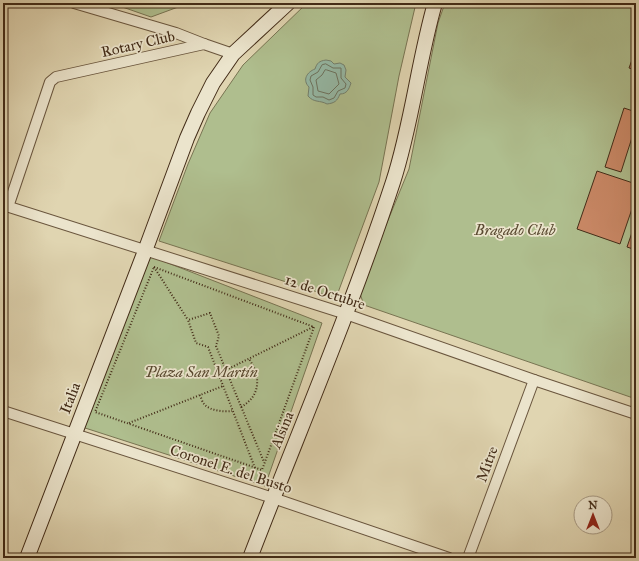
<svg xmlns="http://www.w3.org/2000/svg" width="639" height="561" viewBox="0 0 639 561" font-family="'IM FELL Great Primer',serif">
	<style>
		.green { fill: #afbe8e; stroke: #787452 }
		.water { fill: #95b9a6; stroke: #74806d }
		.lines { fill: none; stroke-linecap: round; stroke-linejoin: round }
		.shore { stroke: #6c725e; stroke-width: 1 }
		.building { fill: #ca8866; stroke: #422b17 }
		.street-casing { stroke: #6a563e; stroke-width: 12 }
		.secondary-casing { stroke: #422b17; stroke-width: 16 }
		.path { stroke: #422b17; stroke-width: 2; stroke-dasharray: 1 2; stroke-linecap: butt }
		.street { stroke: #ebe4cc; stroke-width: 10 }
		.secondary { stroke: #ebe4cc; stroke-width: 14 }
		.labels { text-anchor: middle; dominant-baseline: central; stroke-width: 3.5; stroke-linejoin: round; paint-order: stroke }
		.street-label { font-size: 15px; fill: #422b17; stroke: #ebe4cc }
		.park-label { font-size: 15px; font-style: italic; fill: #58482f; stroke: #ebe4cc }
	</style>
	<rect width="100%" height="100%" fill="#e0d5b1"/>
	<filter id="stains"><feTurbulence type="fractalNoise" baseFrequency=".005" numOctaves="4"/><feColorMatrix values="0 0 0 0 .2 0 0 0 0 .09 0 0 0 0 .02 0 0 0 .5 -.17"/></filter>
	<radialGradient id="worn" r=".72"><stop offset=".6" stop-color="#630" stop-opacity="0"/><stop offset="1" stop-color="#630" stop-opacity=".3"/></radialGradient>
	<g class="green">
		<polygon points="111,3 189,3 151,17"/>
		<polygon points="307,3 416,3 399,76 379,182 336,298 159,241 188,164 210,113 243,65"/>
		<polygon points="445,3 636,3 636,399 364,305 359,291 409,169 438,23"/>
		<polygon points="150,256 322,323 265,486 82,427"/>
	</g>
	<path class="water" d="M326 60 331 61 334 64 340 63 344 65 346 70 345 77 351 83C349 89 347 94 340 94 337 101 335 103 327 104 320 100 314 103 308 96L309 87C302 80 307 72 315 69 317 63 319 61 326 60Z"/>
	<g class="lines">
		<g class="shore">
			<polygon points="326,64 333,68 341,68 341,78 346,84 345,88 338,91 334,98 329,100 323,97 316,97 313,95 313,87 310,80 311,76 318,72 322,65"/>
			<polygon points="327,70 336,73 339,84 329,94 318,91 316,80 322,75 325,70"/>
		</g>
	</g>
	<g class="building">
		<polygon points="636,49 636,70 629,68"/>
		<polygon points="624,108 636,112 636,125 621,172 605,167"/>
		<polygon points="597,171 636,184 636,197 620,244 577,229"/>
		<polygon points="636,221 636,250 627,247"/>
	</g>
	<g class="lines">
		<defs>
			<g id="street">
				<polyline points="74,3 176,33 204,44"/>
				<polyline points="3,205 346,314 534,380 636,414"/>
				<polyline points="8,207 50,82 56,77 204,44 233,54"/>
				<polyline points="3,411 273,498 449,558"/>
				<polyline points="468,558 534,380"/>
			</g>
			<g id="secondary">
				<polyline points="27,558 145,251 187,138 198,113 213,83 233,54 288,3"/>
				<path d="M250 558C298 433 351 310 393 182 412 124 418 62 435 3"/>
			</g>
		</defs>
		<use href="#street" class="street-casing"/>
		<use href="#secondary" class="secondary-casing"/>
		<g class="path">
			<polygon points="154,267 314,327 262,470 95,412"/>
			<polyline points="154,267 188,320"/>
			<polyline points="226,370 313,327"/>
			<path d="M200 395C201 397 202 402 204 404 210 411 224 412 232 411"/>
			<path d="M241 407C261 396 261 376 249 359"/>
			<polyline points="129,423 223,386"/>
			<polyline points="255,468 208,347 196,343 188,320 210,313 219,336 216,346 264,462"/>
		</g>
		<use href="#street" class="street"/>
		<use href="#secondary" class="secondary"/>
	</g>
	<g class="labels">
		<g class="street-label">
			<text transform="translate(138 44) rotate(-13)">Rotary Club</text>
			<text transform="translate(325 292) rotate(18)">12 de Octubre</text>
			<text transform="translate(70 398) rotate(-69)">Italia</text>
			<text transform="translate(282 430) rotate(-68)">Alsina</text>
			<text transform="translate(487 464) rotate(-70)">Mitre</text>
			<text transform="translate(231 469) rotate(18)">Coronel E. del Busto</text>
		</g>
		<g class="park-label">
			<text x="515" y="230">Bragado Club</text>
			<text x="201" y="372">Plaza San Martín</text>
		</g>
	</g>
	<rect width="639" height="561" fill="none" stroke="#e0d5b1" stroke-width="16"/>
	<rect x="4" y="4" width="631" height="553" fill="none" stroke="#422b17" stroke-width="2"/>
	<rect x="8" y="8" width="623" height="545" fill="none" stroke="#422b17"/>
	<g transform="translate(593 515)"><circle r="19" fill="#ebe4cc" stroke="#a79a84"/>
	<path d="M0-3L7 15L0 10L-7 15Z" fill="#8f2418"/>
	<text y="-6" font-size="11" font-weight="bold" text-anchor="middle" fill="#422b17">N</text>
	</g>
	<rect width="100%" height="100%" filter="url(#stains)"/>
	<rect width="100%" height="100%" fill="url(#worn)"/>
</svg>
